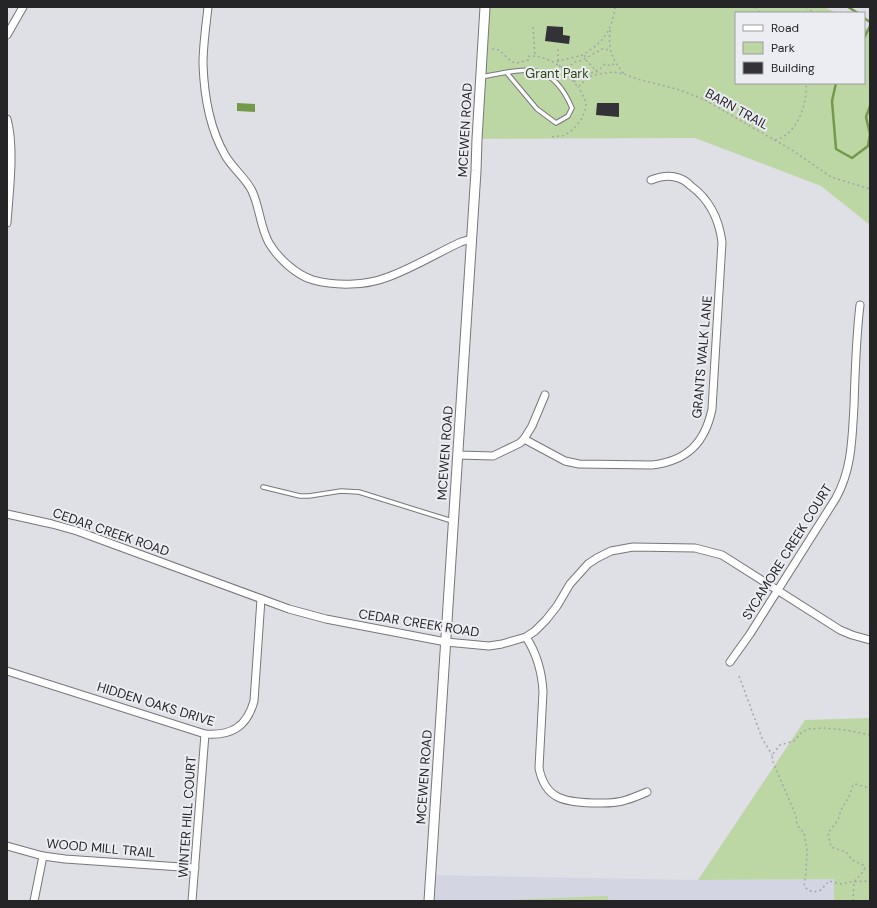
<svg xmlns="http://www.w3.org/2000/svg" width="877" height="908" viewBox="0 0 877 908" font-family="'DM Sans',sans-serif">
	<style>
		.built { fill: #d4d5e2 }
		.green { fill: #bcd7a4 }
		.water { fill: #73994a }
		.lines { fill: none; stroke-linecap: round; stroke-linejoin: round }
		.stream { stroke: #73994a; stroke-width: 2.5 }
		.building { fill: #323237 }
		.service-casing { stroke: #76777c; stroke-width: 5.5 }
		.minor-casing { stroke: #76777c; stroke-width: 9 }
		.tertiary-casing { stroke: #76777c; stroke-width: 11 }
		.path { stroke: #a4a5a9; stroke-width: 1.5; stroke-dasharray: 2 3; stroke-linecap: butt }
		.service { stroke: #fff; stroke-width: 3.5 }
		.minor { stroke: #fff; stroke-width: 7 }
		.tertiary { stroke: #fff; stroke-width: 9 }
		.labels { text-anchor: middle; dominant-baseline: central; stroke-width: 4; stroke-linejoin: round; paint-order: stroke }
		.park-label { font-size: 13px; fill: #2e460c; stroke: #ecedf3 }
		.street-label { font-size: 13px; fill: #252527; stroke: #ecedf3 }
	</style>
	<rect width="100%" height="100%" fill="#dfe0e5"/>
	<polygon class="built" points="431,875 698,880 834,879 834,901 429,901"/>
	<g class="green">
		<polygon points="485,7 824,7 837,13 736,13 736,83 864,83 864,27 870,31 870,225 821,186 695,138 477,139"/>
		<polygon points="870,718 870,901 834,901 834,879 698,880 805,720"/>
		<polygon points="607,896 609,901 483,901"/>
	</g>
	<polygon class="water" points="237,103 255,104 255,112 237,111"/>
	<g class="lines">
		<g class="stream">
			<polyline points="848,7 858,13"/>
			<polyline points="864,18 870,22"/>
			<polyline points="864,38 870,26"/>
			<polyline points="836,83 832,101 836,149 852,158 868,146 870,134 866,117 870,106"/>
		</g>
	</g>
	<g class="building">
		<polygon points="547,26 563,27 563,35 570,36 569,44 545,41"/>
		<polygon points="597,103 619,103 619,117 596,115"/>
	</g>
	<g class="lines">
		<defs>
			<g id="service">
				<path d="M481 77C526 69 551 59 572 108L568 116 556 123 537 109 507 73"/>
				<polyline points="263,487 300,496 309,496 341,491 359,492 452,521"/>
			</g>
			<g id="minor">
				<path d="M208 7C206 26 203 45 203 64 204 94 210 129 225 155 232 168 246 178 252 191 260 208 260 227 269 243 278 258 296 275 313 280 335 286 365 286 388 277 413 268 437 253 461 242L471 239"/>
				<polyline points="7,35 23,7"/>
				<path d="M7 119C15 148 9 192 7 223"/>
				<path d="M524 439 565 461 579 464 652 465C687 461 705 443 712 409L722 242C719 219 710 200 691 186 687 182 681 178 675 177 666 175 659 177 651 180"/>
				<polyline points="458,455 493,456 520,443 524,439 532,426 545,395"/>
				<polyline points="7,514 52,524 77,531 289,609 326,619 446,642 489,646 502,644 526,637 535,631 546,620 557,606 570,584 588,564 597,558 611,551 633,547 695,548 722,555 840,630 852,635 870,640"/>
				<path d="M526 637C537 654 542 672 543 692L539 768C545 800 566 802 592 803 604 803 615 804 626 800 633 798 640 795 647 792"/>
				<path d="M730 662 750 634 836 498C852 469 852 439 854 406 855 372 856 338 860 305"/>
				<path d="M7 671 205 734C231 736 247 727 254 701L261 599"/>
				<polyline points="7,846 43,856 65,859 195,868"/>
				<polyline points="34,901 43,856"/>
				<polyline points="192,901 205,734"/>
			</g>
			<polyline id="tertiary" points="429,901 476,171 477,139 485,7"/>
		</defs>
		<use href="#service" class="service-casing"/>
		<use href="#minor" class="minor-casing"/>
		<use href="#tertiary" class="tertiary-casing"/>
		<g class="path">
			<path d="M615 7C612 30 604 42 584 54L586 60 599 74 613 72 624 74 637 79 680 90 703 99 792 150 831 177 870 189"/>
			<polyline points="755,7 760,13"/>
			<polyline points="806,7 814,13"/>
			<polyline points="533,27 535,56"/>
			<path d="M610 30C608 50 612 59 624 74"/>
			<path d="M492 49 499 50 512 62 517 63 529 60V56C541 56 549 59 558 65"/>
			<polyline points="583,55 558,61 559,65 578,87 589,77 599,74"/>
			<polyline points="558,61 558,49"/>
			<polyline points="561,67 570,66 574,62 583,60 602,49 610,50"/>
			<polyline points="574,82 580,76 587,75 600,69 605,64 611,66 615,63"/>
			<path d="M552 137C556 136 559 136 562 136 574 132 586 116 586 104 585 98 581 92 578 87"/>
			<path d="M775 140C797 135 808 103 806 83"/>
			<polyline points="739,676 762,738 772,755"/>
			<polyline points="870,735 846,730 823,728 809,729 802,732 794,741 780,745 772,755 773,762 796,816 797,825 804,833 807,850 806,872 804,886 808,890 814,892 821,890 829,881 841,884 850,882 870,881"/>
			<polyline points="853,901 854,882 862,873 865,868 863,865 852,860 846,852 831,847 828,833 838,820 841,810 849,797 853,785 855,784 870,788"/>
		</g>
		<use href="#service" class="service"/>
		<use href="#minor" class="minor"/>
		<use href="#tertiary" class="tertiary"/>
	</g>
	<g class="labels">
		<g class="park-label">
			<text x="557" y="73">Grant Park</text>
		</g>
		<g class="street-label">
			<text transform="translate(737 109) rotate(29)">BARN TRAIL</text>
			<text transform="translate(465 130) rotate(-87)">MCEWEN ROAD</text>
			<text transform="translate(702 357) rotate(-85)">GRANTS WALK LANE</text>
			<text transform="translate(445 453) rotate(-86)">MCEWEN ROAD</text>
			<text transform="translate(111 532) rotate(19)">CEDAR CREEK ROAD</text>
			<text transform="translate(787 552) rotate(-58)">SYCAMORE CREEK COURT</text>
			<text transform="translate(419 623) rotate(9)">CEDAR CREEK ROAD</text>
			<text transform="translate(156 704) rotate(17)">HIDDEN OAKS DRIVE</text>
			<text transform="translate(424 777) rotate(-86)">MCEWEN ROAD</text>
			<text transform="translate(187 817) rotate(-86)">WINTER HILL COURT</text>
			<text transform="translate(101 848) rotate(5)">WOOD MILL TRAIL</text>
		</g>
	</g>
	<rect width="877" height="908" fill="none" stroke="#252527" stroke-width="16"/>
	<rect x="735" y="12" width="130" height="72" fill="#ecedf3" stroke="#9c9da1"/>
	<rect x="743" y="25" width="20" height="6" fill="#ffffff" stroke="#9c9da1"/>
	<text x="771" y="32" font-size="12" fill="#252527">Road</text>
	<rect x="743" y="42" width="20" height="12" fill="#bcd7a4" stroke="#9c9da1"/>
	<text x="771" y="52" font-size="12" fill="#252527">Park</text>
	<rect x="743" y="62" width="20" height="12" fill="#323237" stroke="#9c9da1"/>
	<text x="771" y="72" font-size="12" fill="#252527">Building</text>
</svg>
